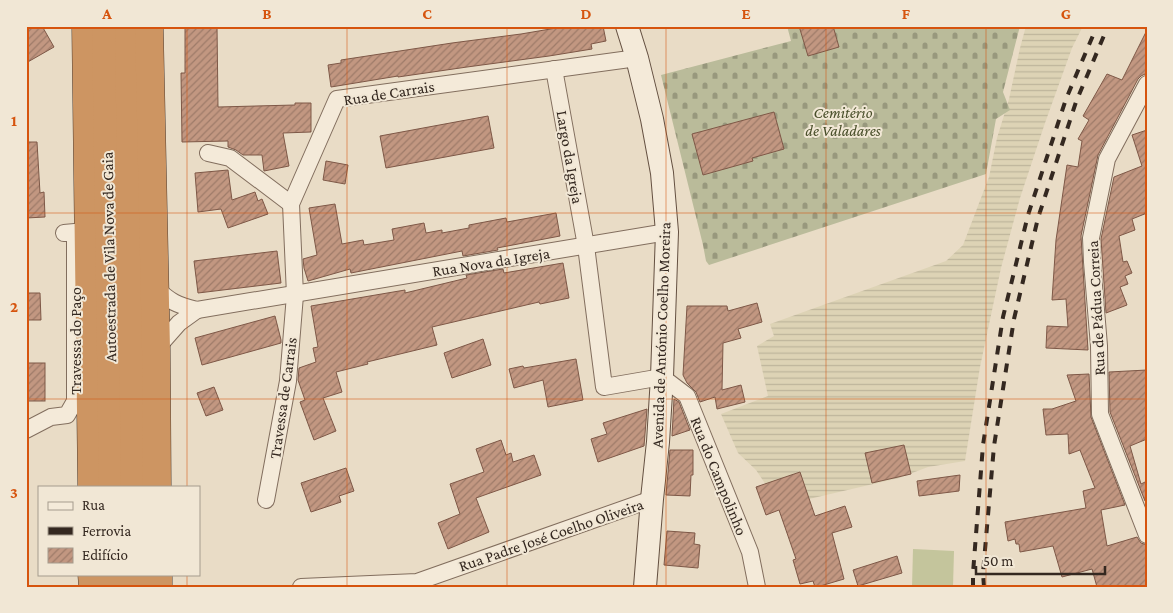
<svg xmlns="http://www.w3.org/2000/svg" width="1173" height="613" viewBox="0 0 1173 613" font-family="'Crimson Pro',serif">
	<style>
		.farmland { fill: url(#farmland-rules) }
		.cemetery { fill: url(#cemetery-stones) }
		.garden { fill: #c4c59c }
		.building { fill: url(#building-hatch); stroke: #7e5847 }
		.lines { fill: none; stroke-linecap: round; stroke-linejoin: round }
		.street-casing { stroke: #826e5e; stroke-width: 18 }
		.secondary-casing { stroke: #645041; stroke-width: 24 }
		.highway-casing { stroke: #503e32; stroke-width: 29 }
		.street { stroke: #f4ead9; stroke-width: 16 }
		.secondary { stroke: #f4ead9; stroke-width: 22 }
		.highway { stroke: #cd9562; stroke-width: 28 }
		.rail { stroke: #342820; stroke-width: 4; stroke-dasharray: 9 9; stroke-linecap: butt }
		.grid { fill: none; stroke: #d6540e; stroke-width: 1; stroke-opacity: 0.55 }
		.labels { text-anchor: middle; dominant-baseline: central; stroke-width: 4; stroke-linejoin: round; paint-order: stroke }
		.street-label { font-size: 16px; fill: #342820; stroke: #f1e7d5 }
		.park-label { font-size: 16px; font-style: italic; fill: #484e29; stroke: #f1e7d5 }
		.neatline { fill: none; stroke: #d6540e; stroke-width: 2 }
		.grid-label { font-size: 16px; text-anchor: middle; font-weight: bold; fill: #d6540e }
	</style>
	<defs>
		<pattern id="farmland-rules" width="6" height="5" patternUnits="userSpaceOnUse" patternTransform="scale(1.25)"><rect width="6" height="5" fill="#ddd3b5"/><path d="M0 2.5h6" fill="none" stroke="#beb59b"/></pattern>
		<pattern id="cemetery-stones" width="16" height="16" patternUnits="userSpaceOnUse" patternTransform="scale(1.25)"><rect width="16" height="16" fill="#babb9a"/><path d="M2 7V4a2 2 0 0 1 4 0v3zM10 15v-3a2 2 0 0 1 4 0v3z" fill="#98987d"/></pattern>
		<pattern id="building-hatch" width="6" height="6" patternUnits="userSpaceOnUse" patternTransform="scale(1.25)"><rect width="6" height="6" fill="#c29781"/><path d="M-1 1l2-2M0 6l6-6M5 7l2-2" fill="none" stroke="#9e7b69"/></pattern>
	</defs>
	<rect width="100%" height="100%" fill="#e9dcc6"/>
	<polygon class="farmland" points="1026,26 1083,26 1072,48 1045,123 1020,198 1001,268 980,367 965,461 928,467 899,478 809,499 766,485 756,470 738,453 721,414 768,396 757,346 774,336 770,324 946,261 963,245 989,177 997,138 1009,99 1020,48"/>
	<polygon class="cemetery" points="787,26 1020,26 1003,92 1010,110 996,119 986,174 709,265 706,261 703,245 661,75 791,41"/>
	<polygon class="garden" points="913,549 954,551 953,587 912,587"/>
	<g class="building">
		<polygon points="26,26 42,26 54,47 26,63"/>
		<polygon points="185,26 217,26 218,107 295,105 295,103 311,103 311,132 283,133 289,166 264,171 262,155 243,155 236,150 228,147 228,141 182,142 181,73 185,73"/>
		<polygon points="568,26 603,26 606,41 591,44 592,49 549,56 467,67 398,77 398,76 331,87 328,65 341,63 341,60 452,43 521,34"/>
		<polygon points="799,26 833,26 839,47 808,56"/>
		<polygon points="1147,30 1147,72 1145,74 1141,76 1138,79 1098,155 1081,236 1088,350 1046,348 1047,326 1068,327 1066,299 1052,300 1056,240 1067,165 1078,167 1082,141 1078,139 1089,120 1083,116 1107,74 1122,80"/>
		<polygon points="774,112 784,149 752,158 753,161 703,175 692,134"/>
		<polygon points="488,116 494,148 386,168 380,136"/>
		<polygon points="1147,130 1147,213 1132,219 1135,230 1119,236 1123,262 1127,261 1132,273 1125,276 1128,284 1120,287 1127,305 1106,313 1101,239 1114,177 1142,166 1132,135"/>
		<polygon points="26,142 37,142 40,193 44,192 45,217 26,218"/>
		<polygon points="326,161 348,165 345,184 323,180"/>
		<polygon points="228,170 232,200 255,192 258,201 262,199 268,214 228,228 221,209 198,212 195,173"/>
		<polygon points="335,204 342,244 363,240 364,245 394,240 392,229 424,223 426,233 442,230 442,233 469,228 469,225 506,218 507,222 556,213 560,236 497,248 498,250 463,256 462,251 351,273 350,269 308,281 304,268 303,259 317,255 309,208"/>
		<polygon points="277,251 281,283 198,293 194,261"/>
		<polygon points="563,263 569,298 540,304 539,302 432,327 437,345 367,362 368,364 336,372 342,392 323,398 336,431 314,440 300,402 305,400 298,380 299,368 316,362 313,348 318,347 311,306 405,290 405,293 467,278 466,275 503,269 504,273"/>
		<polygon points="26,293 40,293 41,320 26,320"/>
		<polygon points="757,303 762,322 738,329 741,338 723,343 722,390 741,385 745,402 717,409 715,397 700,402 696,392 687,383 683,375 687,306 727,306 728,311"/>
		<polygon points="275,316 281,340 281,343 202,365 195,338"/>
		<polygon points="483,339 491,365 452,378 444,353"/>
		<polygon points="576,359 583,400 548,407 543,380 514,388 509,369 523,366 524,368"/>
		<rect x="26" y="363" width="19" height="38"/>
		<polygon points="1147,370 1147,439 1130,446 1141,484 1147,481 1147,501 1145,501 1110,412 1109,372"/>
		<polygon points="1089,374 1091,417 1125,505 1101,510 1107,546 1137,537 1141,543 1147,545 1147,587 1097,587 1092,569 1062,577 1053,546 1020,552 1019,544 1016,544 1015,539 1008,541 1005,522 1086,508 1083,491 1095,488 1080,450 1069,454 1068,434 1046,435 1043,409 1052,409 1076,401 1067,375"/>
		<polygon points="214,387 223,410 206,416 197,393"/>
		<polygon points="674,399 679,402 690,430 672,436"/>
		<polygon points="647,409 644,446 598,462 591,439 607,434 603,423"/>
		<polygon points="501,440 506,455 511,453 513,462 534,455 541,475 476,498 489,532 448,549 438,523 460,514 450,484 484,472 476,449"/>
		<polygon points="904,445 911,474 872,483 865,453"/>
		<polygon points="670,450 693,450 693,475 691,475 690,496 666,495"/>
		<polygon points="346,468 354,491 339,496 341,502 311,512 301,483"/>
		<polygon points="800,472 815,516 845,506 852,527 832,533 844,579 817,587 815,587 813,581 800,584 793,560 796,559 779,510 766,515 756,487"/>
		<polygon points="960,475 959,491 919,496 917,481"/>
		<polygon points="667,531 695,533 694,544 700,545 698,568 664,565"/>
		<polygon points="897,556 902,573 858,586 853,570"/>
	</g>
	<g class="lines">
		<defs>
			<g id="street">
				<polyline points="554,69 586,246 604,387 662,377 687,396 750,552 757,587"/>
				<polyline points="1147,84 1107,159 1091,238 1092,262 1099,346 1100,414 1147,535"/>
				<polyline points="208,153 230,158 291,204"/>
				<path d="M155 287C170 302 177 305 197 310L667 232"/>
				<polyline points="156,349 179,323 197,310"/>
				<polyline points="26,430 51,417 67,415 75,401 75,232 64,233"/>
				<polyline points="266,500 288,381 295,295 291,204 337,99 637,58"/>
				<polyline points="301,587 417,582 652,499"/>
			</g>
			<polyline id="secondary" points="627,26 637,58 652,119 662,173 667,232 662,377 658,442 652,499 645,587"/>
			<g id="highway">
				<polyline points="86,26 92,487"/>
				<polyline points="106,26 113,487"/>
				<polyline points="129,26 135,487"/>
				<polyline points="149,26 156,349 157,487"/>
				<polyline points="92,574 93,587"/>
				<polyline points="114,574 114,587"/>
				<polyline points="136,574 136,587"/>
				<polyline points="158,574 158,587"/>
			</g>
		</defs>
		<use href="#street" class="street-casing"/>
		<use href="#secondary" class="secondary-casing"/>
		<use href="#highway" class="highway-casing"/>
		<use href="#street" class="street"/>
		<use href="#secondary" class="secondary"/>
		<use href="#highway" class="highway"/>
		<g class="rail">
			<polyline points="973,587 973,573 983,445 1003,317 1028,215 1066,99 1097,26"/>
			<polyline points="984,587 983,573 994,446 1014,319 1038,218 1076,102 1108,26"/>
		</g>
	</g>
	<path class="grid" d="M187 26V487M347 26V587M507 26V587M666 26V587M826 26V587M986 26V587M26 213H1147M26 399H1147M187 574V587"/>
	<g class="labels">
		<g class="street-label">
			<text transform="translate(389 93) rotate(-9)">Rua de Carrais</text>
			<text transform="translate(570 157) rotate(80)">Largo da Igreja</text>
			<text transform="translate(109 257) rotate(-91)">Autoestrada de Vila Nova de Gaia</text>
			<text transform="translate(491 262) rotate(-9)">Rua Nova da Igreja</text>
			<text transform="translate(1096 308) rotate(-93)">Rua de Pádua Correia</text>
			<text transform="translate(661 335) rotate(-88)">Avenida de António Coelho Moreira</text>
			<text transform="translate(75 341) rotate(-90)">Travessa do Paço</text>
			<text transform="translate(283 398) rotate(-82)">Travessa de Carrais</text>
			<text transform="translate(719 476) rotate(68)">Rua do Campolinho</text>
			<text transform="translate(551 535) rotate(-19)">Rua Padre José Coelho Oliveira</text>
		</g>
		<g class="park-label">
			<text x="843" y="112">Cemitério<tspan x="843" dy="18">de Valadares</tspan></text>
		</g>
	</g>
	<rect width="1173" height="613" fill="none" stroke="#f1e7d5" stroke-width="55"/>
	<rect x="38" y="486" width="162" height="90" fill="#f1e7d5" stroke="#a59b8d"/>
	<rect x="48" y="502" width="25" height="8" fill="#f4ead9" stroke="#a59b8d"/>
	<text x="82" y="510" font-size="15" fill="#342820">Rua</text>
	<rect x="48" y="527" width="25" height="8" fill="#342820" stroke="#a59b8d"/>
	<text x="82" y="536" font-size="15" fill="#342820">Ferrovia</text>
	<rect x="48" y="548" width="25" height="15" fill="url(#building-hatch)" stroke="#a59b8d"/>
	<text x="82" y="560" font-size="15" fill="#342820">Edifício</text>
	<path d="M976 566v8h129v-8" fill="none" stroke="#342820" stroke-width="2.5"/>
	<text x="983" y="566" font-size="15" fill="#342820" stroke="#f1e7d5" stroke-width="4" paint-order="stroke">50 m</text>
	<rect x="28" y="28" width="1118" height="558" class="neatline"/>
	<g class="grid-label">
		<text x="107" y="19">A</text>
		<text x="267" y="19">B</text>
		<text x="427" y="19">C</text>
		<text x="586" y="19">D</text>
		<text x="746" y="19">E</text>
		<text x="906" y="19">F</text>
		<text x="1066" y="19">G</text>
		<text x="14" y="126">1</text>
		<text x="14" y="312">2</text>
		<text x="14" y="498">3</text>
	</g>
</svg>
